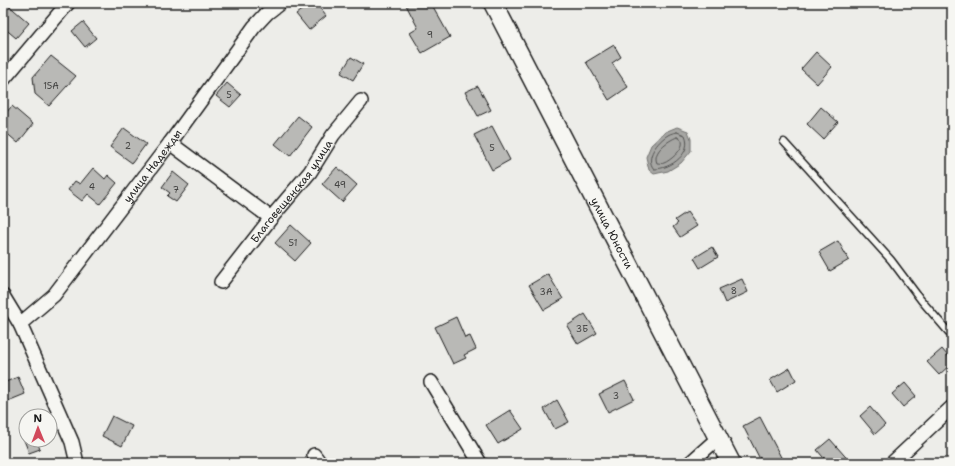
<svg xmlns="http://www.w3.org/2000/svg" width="955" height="466" viewBox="0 0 955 466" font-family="'Shantell Sans',sans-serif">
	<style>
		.water { fill: #a6a6a3; stroke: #6f6f6d }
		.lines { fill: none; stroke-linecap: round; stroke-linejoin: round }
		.shore { stroke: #535352; stroke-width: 1 }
		.building { fill: #b9b9b6; stroke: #1c1c1c }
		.lane-casing { stroke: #1c1c1c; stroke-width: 9 }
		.street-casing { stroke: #1c1c1c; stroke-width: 16 }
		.secondary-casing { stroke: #1c1c1c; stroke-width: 21 }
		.lane { stroke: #f6f6f2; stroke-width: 6 }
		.street { stroke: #f6f6f2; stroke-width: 13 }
		.secondary { stroke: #f6f6f2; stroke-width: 18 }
		.labels { text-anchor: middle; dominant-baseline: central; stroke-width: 4; stroke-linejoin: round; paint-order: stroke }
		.number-label { font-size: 9px; fill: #434342 }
		.street-label { font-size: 11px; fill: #1c1c1c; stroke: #f6f6f2 }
	</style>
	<rect width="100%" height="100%" fill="#edede9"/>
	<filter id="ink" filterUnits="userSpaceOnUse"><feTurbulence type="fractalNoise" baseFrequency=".025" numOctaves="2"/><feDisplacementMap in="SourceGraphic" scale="8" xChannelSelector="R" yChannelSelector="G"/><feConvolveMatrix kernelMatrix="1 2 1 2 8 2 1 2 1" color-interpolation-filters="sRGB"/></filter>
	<g filter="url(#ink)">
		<polygon class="water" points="677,127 688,131 691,139 691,151 681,163 668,171 654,174 649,170 646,157 651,145 665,132"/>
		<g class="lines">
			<g class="shore">
				<path d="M677 132 685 135C693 153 671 169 654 169 644 158 658 141 668 135 671 133 674 133 677 132Z"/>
				<path d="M677 137C692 142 672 160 664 163 662 164 659 163 657 163 652 152 667 141 677 137Z"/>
			</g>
		</g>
		<g class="building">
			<polygon points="3,3 6,3 29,23 16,38 3,27"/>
			<polygon points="311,3 316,3 326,16 309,30 296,14"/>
			<polygon points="405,3 431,3 450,37 422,53 410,33 418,28"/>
			<polygon points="83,22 96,38 85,47 72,31"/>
			<polygon points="614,45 621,57 612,63 628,87 609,100 586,62"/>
			<polygon points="816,52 832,67 817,84 801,69"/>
			<polygon points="51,56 76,76 49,106 35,94 33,77"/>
			<polygon points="351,57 363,64 353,80 341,73"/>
			<polygon points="227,83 241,95 230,107 216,96"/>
			<polygon points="478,86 491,110 478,116 465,92"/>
			<polygon points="12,106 33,124 18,143 3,130 3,116"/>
			<polygon points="821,107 838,122 823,139 807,124"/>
			<polygon points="298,116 312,127 290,156 275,144"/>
			<polygon points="492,126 510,160 492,170 474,135"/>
			<polygon points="124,128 146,144 132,163 110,147"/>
			<polygon points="337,167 357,185 342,202 322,184"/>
			<polygon points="93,168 105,179 108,175 117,183 100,204 88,194 82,201 68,190 75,181 80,184"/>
			<polygon points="173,172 189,185 176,202 167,196 170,193 162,187"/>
			<polygon points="687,212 697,226 680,237 673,227 678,223 675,220"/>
			<polygon points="291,225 311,243 295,261 275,243"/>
			<polygon points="838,241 849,260 830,271 819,252"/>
			<polygon points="712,247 718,257 700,268 694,258"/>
			<polygon points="548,274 563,299 544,310 529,285"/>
			<polygon points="742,279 748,292 725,303 719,289"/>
			<polygon points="585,314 597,333 578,344 567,326"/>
			<polygon points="456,317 465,338 470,336 476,349 464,355 466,358 453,364 435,327"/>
			<polygon points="942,349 952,361 952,363 939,375 927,362"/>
			<polygon points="790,368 796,380 777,392 770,380"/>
			<polygon points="18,377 25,394 3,403 3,383"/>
			<polygon points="625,381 634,399 608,412 599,394"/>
			<polygon points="905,383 916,396 903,407 892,394"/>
			<polygon points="557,400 569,422 555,429 544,409"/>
			<polygon points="870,407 885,425 875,434 860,416"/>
			<polygon points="510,410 523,429 498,444 486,425"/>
			<polygon points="112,416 132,426 122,446 102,436"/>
			<polygon points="760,417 784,463 762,463 743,426"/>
			<polygon points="830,439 851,463 828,463 817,450"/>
			<polygon points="24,440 36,440 40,449 29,453"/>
		</g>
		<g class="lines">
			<defs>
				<polyline id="lane" points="784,142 891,260 921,300 952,336"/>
				<g id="street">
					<polyline points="3,80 68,3"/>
					<polyline points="170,143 271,218"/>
					<path id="s1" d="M221 282 271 218 310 172 333 135 361 101"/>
					<polyline points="3,296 20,324 72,442 77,463"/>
					<path id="s2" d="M20 324 54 295 170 143 254 27 267 13 280 3"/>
					<polyline points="431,382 480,463"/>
					<polyline points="314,455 320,463"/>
					<polyline points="690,463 718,438"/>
					<polyline points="892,463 952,407"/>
				</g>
				<g id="secondary">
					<path id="s3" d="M493 3 731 463"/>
				</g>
			</defs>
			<use href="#lane" class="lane-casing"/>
			<use href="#street" class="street-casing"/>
			<use href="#secondary" class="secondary-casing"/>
			<use href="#lane" class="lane"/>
			<use href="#street" class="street"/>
			<use href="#secondary" class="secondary"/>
		</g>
	</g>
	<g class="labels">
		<g class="number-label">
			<text x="430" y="35">9</text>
			<text x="51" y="86">15А</text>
			<text x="229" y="95">5</text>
			<text x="128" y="146">2</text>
			<text x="492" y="148">5</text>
			<text x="340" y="185">49</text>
			<text x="92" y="187">4</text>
			<text x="176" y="190">7</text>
			<text x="293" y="243">51</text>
			<text x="734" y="291">8</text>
			<text x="546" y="292">3А</text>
			<text x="582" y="329">3Б</text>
			<text x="616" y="396">3</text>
		</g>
		<g class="street-label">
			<text stroke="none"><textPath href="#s2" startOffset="207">улица Надежды</textPath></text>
			<text stroke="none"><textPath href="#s1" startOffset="115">Благовещенская улица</textPath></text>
			<text stroke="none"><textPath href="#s3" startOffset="259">улица Юности</textPath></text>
		</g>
	</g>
	<rect width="955" height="466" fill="none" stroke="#f6f6f2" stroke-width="16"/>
	<rect x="8" y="8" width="939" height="450" fill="none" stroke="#1c1c1c" stroke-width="1.5" filter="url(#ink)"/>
	<g transform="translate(38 428) rotate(359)"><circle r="19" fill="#f6f6f2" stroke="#9f9f9c"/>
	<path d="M0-3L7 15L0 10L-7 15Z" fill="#d1495b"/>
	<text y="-6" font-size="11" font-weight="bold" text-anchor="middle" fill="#1c1c1c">N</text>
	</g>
</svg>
